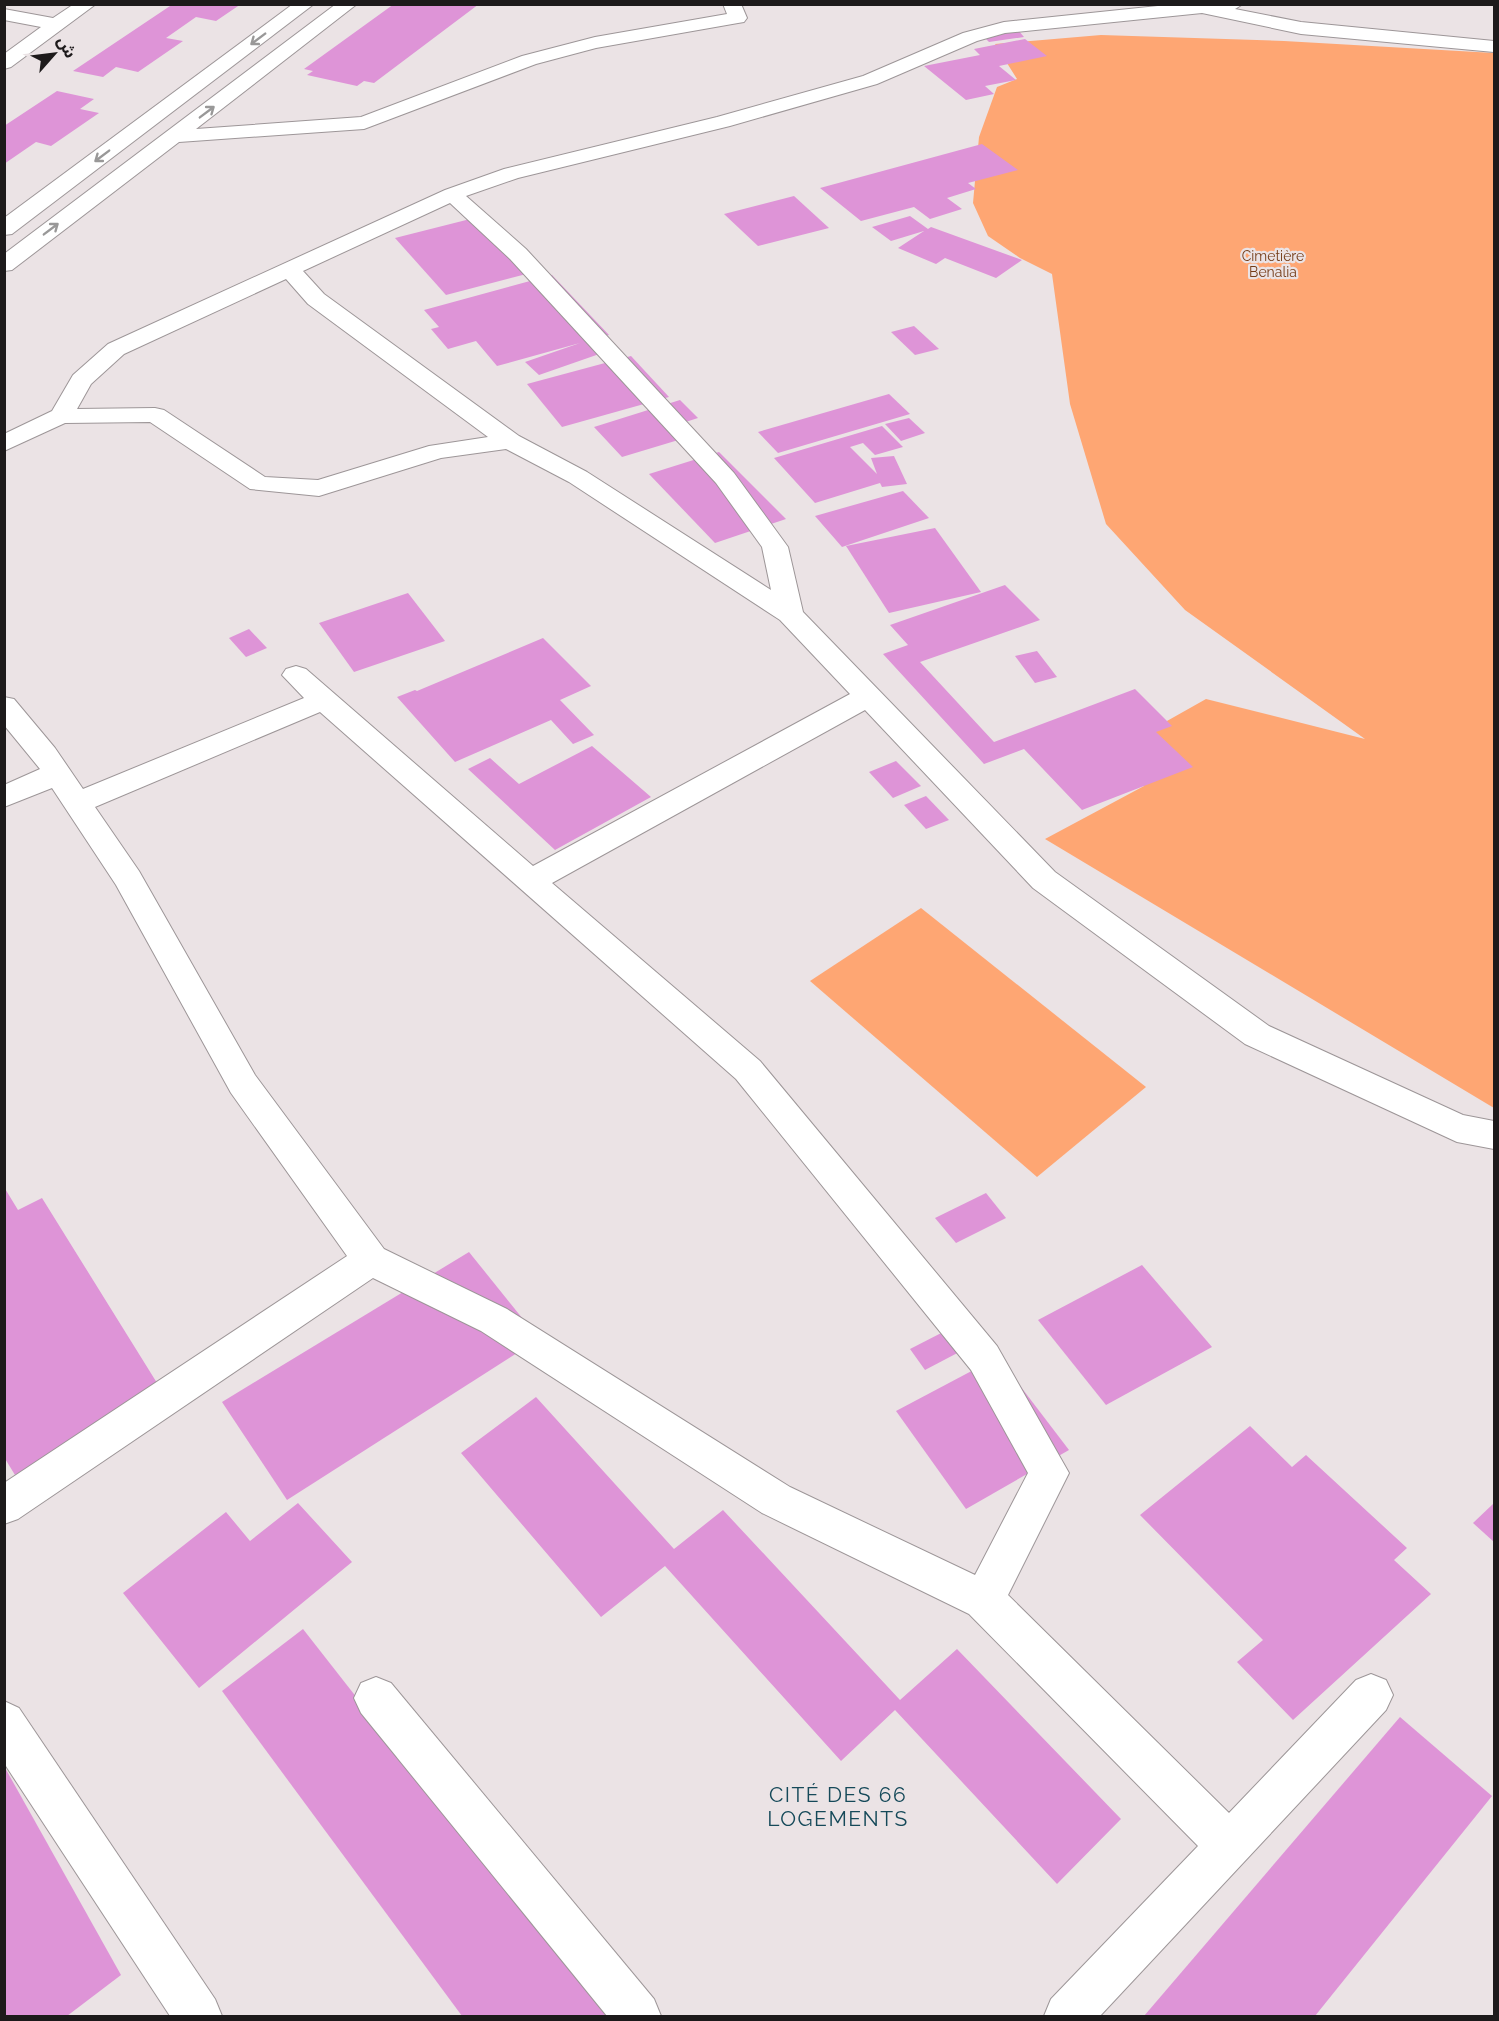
<svg xmlns="http://www.w3.org/2000/svg" width="1499" height="2021" viewBox="0 0 1499 2021" font-family="Raleway,'Noto Sans Arabic',sans-serif">
	<style>
		.green { fill: #fea673 }
		.building { fill: #de94d7 }
		.lines { fill: none; stroke-linecap: round; stroke-linejoin: round }
		.minor-casing { stroke: #9d9698; stroke-width: 2 }
		.minor { fill: #fff; fill-rule: evenodd }
		.oneway { stroke: #999898 }
		.labels { text-anchor: middle; dominant-baseline: central; stroke-width: 4.5; stroke-linejoin: round; paint-order: stroke }
		.far-park-label { font-size: 14px; fill: #753d19; stroke: #ebe3e5 }
		.near-neighbourhood-label { font-size: 21px; letter-spacing: 1.5px; fill: #154959; stroke: #ebe3e5 }
	</style>
	<rect width="100%" height="100%" fill="#ebe3e5"/>
	<g class="green">
		<polygon points="1101,35 1284,41 1494,53 1494,1108 1045,839 1144,786 1135,739 1206,699 1365,739 1185,610 1106,524 1070,404 1052,274 1020,258 988,236 973,203 979,137 997,87 1017,79 995,44"/>
		<polygon points="921,908 1146,1087 1037,1177 810,981"/>
	</g>
	<g class="building">
		<polygon points="173,4 241,4 216,21 196,17 166,38 183,41 138,72 116,67 103,77 73,71"/>
		<polygon points="394,4 479,4 374,83 364,81 357,86 307,75 313,71 304,69"/>
		<polygon points="1018,30 1024,37 989,42 982,35"/>
		<polygon points="1025,39 1047,56 999,66 1016,80 985,86 994,94 966,100 924,66 980,55 974,49"/>
		<polygon points="57,91 94,99 80,109 99,113 51,146 36,142 4,164 4,126"/>
		<polygon points="982,144 1018,170 968,183 976,189 947,198 962,209 930,219 914,207 861,221 820,188"/>
		<polygon points="794,196 829,228 758,246 724,214"/>
		<polygon points="482,216 538,271 446,295 395,238"/>
		<polygon points="910,216 928,229 931,227 1022,260 996,278 945,258 936,264 898,248 924,231 891,241 872,227"/>
		<polygon points="552,275 609,335 591,340 605,352 539,375 525,362 580,343 497,366 476,341 448,349 431,329 439,327 424,310"/>
		<polygon points="914,326 939,349 915,355 891,332"/>
		<polygon points="631,356 669,397 562,427 527,384"/>
		<polygon points="889,394 910,414 778,453 758,432"/>
		<polygon points="680,400 698,418 673,426 685,438 622,457 594,427"/>
		<polygon points="909,418 925,433 901,441 885,424"/>
		<polygon points="882,426 903,447 875,455 863,443 850,447 877,474 871,458 894,456 907,484 882,487 880,483 815,503 774,458"/>
		<polygon points="719,452 786,519 715,543 649,474"/>
		<polygon points="903,491 929,518 842,547 815,516"/>
		<polygon points="935,528 981,592 889,613 846,546"/>
		<polygon points="1005,585 1040,620 920,662 994,742 1135,689 1172,726 1156,732 1193,767 1082,810 1024,749 984,764 883,654 908,645 890,625"/>
		<polygon points="408,593 445,641 354,672 319,623"/>
		<polygon points="249,629 267,648 246,657 229,638"/>
		<polygon points="543,638 591,686 560,700 594,735 573,744 551,720 455,762 397,697 415,690 417,691"/>
		<polygon points="1037,651 1057,677 1035,683 1015,656"/>
		<polygon points="592,746 651,797 555,850 468,769 490,758 519,784"/>
		<polygon points="896,761 921,786 893,798 869,772"/>
		<polygon points="926,796 949,820 926,829 904,805"/>
		<polygon points="4,1187 18,1210 42,1198 162,1391 15,1475 4,1457"/>
		<polygon points="986,1193 1006,1218 956,1243 935,1218"/>
		<polygon points="469,1252 539,1339 287,1500 222,1402"/>
		<polygon points="1142,1265 1212,1347 1106,1405 1038,1320"/>
		<polygon points="949,1329 965,1349 925,1370 910,1349"/>
		<polygon points="998,1357 1069,1450 966,1509 896,1411"/>
		<polygon points="536,1397 674,1549 723,1510 900,1700 957,1649 1121,1819 1057,1884 895,1710 841,1761 665,1566 601,1617 461,1453"/>
		<polygon points="1250,1426 1292,1467 1306,1455 1407,1548 1394,1560 1431,1594 1293,1720 1237,1662 1263,1640 1140,1515"/>
		<polygon points="298,1503 352,1562 199,1688 123,1593 226,1512 250,1541"/>
		<polygon points="1494,1503 1494,1542 1473,1523"/>
		<polygon points="303,1629 606,2016 462,2016 222,1691"/>
		<polygon points="1400,1717 1492,1796 1315,2016 1144,2016"/>
		<polygon points="4,1766 121,1975 67,2016 4,2016"/>
	</g>
	<g class="lines">
		<defs>
			<g id="minor">
				<polygon points="74,4 96,4 11,67 4,69 4,54 41,27 4,20 4,9 53,18"/>
				<polygon points="293,4 314,4 12,234 4,235 4,218"/>
				<polygon points="336,4 357,4 196,129 361,117 522,56 595,37 727,14 723,4 741,4 747,18 744,22 738,23 596,48 536,64 364,129 179,142 12,270 4,271 4,254"/>
				<path d="M1177 4H1243L1235 9 1301 22 1494 41V52L1301 34 1202 13 1005 33 977 41 877 84 730 126 518 178 466 196 526 249 734 473 788 547 803 612 1055 872 1269 1026 1463 1115 1494 1121V1149L1457 1142 1245 1044 1033 888 865 710 552 883 760 1061 997 1346 1069 1473 1008 1595 1229 1813 1356 1680 1371 1674 1386 1680 1393 1695 1386 1710 1100 2016H1044L1051 1999 1198 1846 969 1614 762 1513 481 1331 373 1278 18 1519 4 1524V1483L347 1256 231 1093 116 885 52 788 4 807V785L40 769 4 725V697L14 699 55 748 83 789 304 698 282 675 286 669 296 666 306 669 533 866 850 694 780 620 569 482 506 449 441 458 319 496 250 489 150 422 65 423 4 451V434L52 411 73 375 108 344 445 190 504 169 717 117 863 76 963 33 1004 22ZM450 203 510 259 716 483 762 547 771 590 587 472 519 436 324 294 303 271ZM286 279 308 304 488 437 429 446 318 480 265 477 164 410 155 408 77 409 91 384 124 354ZM320 712 736 1079 971 1370 1028 1473 975 1575 790 1487 507 1309 384 1249 255 1075 139 871 95 807Z"/>
				<polygon points="376,1677 391,1683 654,1999 661,2016 607,2016 361,1713 354,1698 361,1683"/>
				<polygon points="4,1701 19,1708 215,1999 222,2016 170,2016 4,1763"/>
			</g>
		</defs>
		<use href="#minor" class="minor-casing"/>
		<use href="#minor" class="minor"/>
	</g>
	<defs><path id="oneway-shaft" d="M-6 0H5M1.5-3L5.5 0L1.5 3" fill="none" stroke-width="1.6" stroke-linecap="round" stroke-linejoin="round" transform="scale(1.5)"/></defs>
	<g class="oneway">
		<use href="#oneway-shaft" transform="translate(258 39) rotate(143)"/>
		<use href="#oneway-shaft" transform="translate(207 112) rotate(-37)"/>
		<use href="#oneway-shaft" transform="translate(102 156) rotate(143)"/>
		<use href="#oneway-shaft" transform="translate(51 229) rotate(-37)"/>
	</g>
	<g class="labels">
		<g class="far-park-label">
			<text x="1273" y="256">Cimetière<tspan x="1273" dy="16">Benalia</tspan></text>
		</g>
		<g class="near-neighbourhood-label">
			<text x="838" y="1794">CITÉ DES 66<tspan x="838" dy="24">LOGEMENTS</tspan></text>
		</g>
	</g>
	<rect width="1499" height="2021" fill="none" stroke="#1d1a1b" stroke-width="12"/>
	<g transform="translate(54 54) rotate(62)" stroke="#ebe3e5" stroke-width="4.5" paint-order="stroke">
	<path d="M0-4.5L10 22L0 15L-10 22Z" fill="#1d1a1b"/>
	<text y="-9" font-size="16" font-weight="bold" text-anchor="middle" fill="#1d1a1b">ش</text>
	</g>
</svg>
